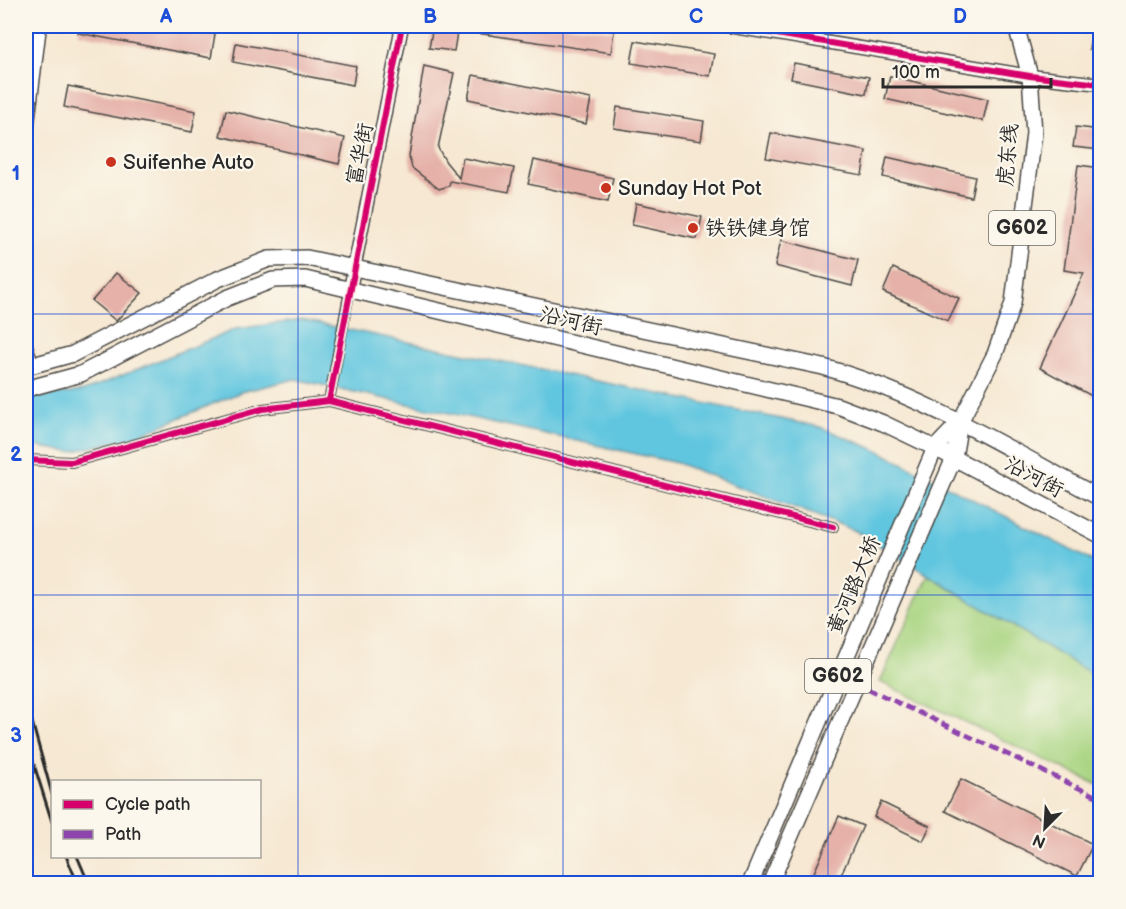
<svg xmlns="http://www.w3.org/2000/svg" width="1126" height="909" viewBox="0 0 1126 909" font-family="'Balsamiq Sans','LXGW WenKai TC',sans-serif">
	<style>
		.green { fill: #a7d480; stroke: #698056; stroke-width: 1.5 }
		.water { fill: #61c6df; stroke: #467885; stroke-width: 1.5 }
		.building { fill: #e5b1a8 }
		.lines { fill: none; stroke-linecap: round; stroke-linejoin: round }
		.minor-casing { stroke: #494744; stroke-width: 12 }
		.tertiary-casing { stroke: #494744; stroke-width: 15 }
		.primary-casing { stroke: #494744; stroke-width: 18 }
		.trunk-casing { stroke: #494744; stroke-width: 18 }
		.minor { stroke: #fff; stroke-width: 9 }
		.tertiary { stroke: #fff; stroke-width: 12 }
		.primary { stroke: #fff; stroke-width: 15 }
		.trunk { stroke: #fff; stroke-width: 15 }
		.rail { stroke: #2b2b2b; stroke-width: 3 }
		.quiet { stroke: #8e44ad; stroke-width: 4.5; stroke-dasharray: 9 4.5; stroke-linecap: butt }
		.cycleway-casing { stroke: #fbf7ec; stroke-width: 10 }
		.cycleway { stroke: #d6006c; stroke-width: 6 }
		.grid { fill: none; stroke: #1d4ed8; stroke-width: 1.5; stroke-opacity: 0.55 }
		.poi-dot { fill: #c8321e; stroke: #fbf7ec; stroke-width: 2 }
		.labels { text-anchor: middle; dominant-baseline: central; stroke-width: 4.5; stroke-linejoin: round; paint-order: stroke }
		.shield { fill: #fbf7ec; stroke: #696865; stroke-width: 1.5 }
		.shield-label { font-size: 20px; font-weight: bold; fill: #2b2b2b }
		.street-label { font-size: 21px; fill: #2b2b2b; stroke: #fbf7ec }
		.poi-label { font-size: 21px; fill: #2b2b2b; stroke: #fbf7ec; text-anchor: start }
		.neatline { fill: none; stroke: #1d4ed8; stroke-width: 2 }
		.grid-label { font-size: 20px; text-anchor: middle; font-weight: bold; fill: #1d4ed8 }
	</style>
	<rect width="100%" height="100%" fill="#fbf7ec"/>
	<filter id="ink" filterUnits="userSpaceOnUse"><feTurbulence type="fractalNoise" baseFrequency=".0167" numOctaves="2"/><feDisplacementMap in="SourceGraphic" scale="12" xChannelSelector="R" yChannelSelector="G"/><feConvolveMatrix kernelMatrix="1 2 1 2 8 2 1 2 1" color-interpolation-filters="sRGB"/></filter>
	<filter id="wash" filterUnits="userSpaceOnUse"><feTurbulence type="fractalNoise" baseFrequency=".008" numOctaves="4" result="noise"/><feDisplacementMap in="SourceGraphic" scale="24" xChannelSelector="R" yChannelSelector="G"/><feGaussianBlur stdDeviation="1.35" result="paint"/><feColorMatrix in="noise" values="0 0 0 0 0 0 0 0 0 0 0 0 0 0 0 0 0 1.4 0 .05"/><feComposite in="paint" operator="in"/></filter>
	<g filter="url(#wash)">
		<rect width="100%" height="100%" fill="#f6e8d2"/>
		<polygon class="green" points="928,575 1100,679 1100,786 880,682"/>
		<polygon class="water" points="302,320 820,427 881,452 1100,565 1100,679 854,530 677,463 295,379 241,392 132,438 71,452 33,446 26,448 26,399 84,391 236,329"/>
		<g id="blocks">
			<g class="building">
				<polygon points="80,26 167,26 215,34 211,58 78,33"/>
				<polygon points="433,26 458,26 454,51 429,48"/>
				<polygon points="463,26 577,26 614,31 611,53 463,31"/>
				<polygon points="1093,26 1101,26 1101,51 1089,49"/>
				<polygon points="635,41 714,54 710,76 631,63"/>
				<polygon points="236,43 356,66 353,85 233,62"/>
				<polygon points="794,63 869,77 866,94 791,79"/>
				<polygon points="424,66 454,73 438,148 446,162 459,178 463,158 514,168 509,192 450,181 449,186 439,189 412,168 409,156"/>
				<polygon points="473,75 591,99 586,124 468,99"/>
				<polygon points="890,76 988,99 983,121 885,99"/>
				<polygon points="68,86 196,111 192,132 64,107"/>
				<polygon points="617,107 704,121 701,141 614,128"/>
				<polygon points="226,110 345,138 339,164 220,136"/>
				<polygon points="1076,127 1101,130 1101,150 1073,147"/>
				<polygon points="771,133 866,151 862,175 766,158"/>
				<polygon points="887,157 975,177 971,197 883,177"/>
				<polygon points="534,160 613,178 608,202 528,184"/>
				<polygon points="1078,165 1101,168 1101,401 1040,368 1084,273 1064,270"/>
				<polygon points="636,203 702,217 697,239 632,225"/>
				<polygon points="781,240 858,260 852,286 775,266"/>
				<polygon points="893,268 959,298 948,321 883,292"/>
				<polygon points="116,273 142,293 116,321 92,301"/>
				<polygon points="961,779 1093,844 1077,876 945,811"/>
				<polygon points="881,802 930,826 923,841 874,817"/>
				<polygon points="839,816 863,826 837,884 809,884"/>
			</g>
		</g>
	</g>
	<g filter="url(#ink)">
		<use href="#blocks" fill-opacity="0" stroke="#494744" stroke-width="1.5"/>
		<g class="lines">
			<defs>
				<g id="minor">
					<polyline points="329,401 350,289"/>
					<polyline points="26,460 72,462 262,409 329,401 833,527"/>
				</g>
				<g id="tertiary">
					<polyline points="728,26 1030,76 1100,84"/>
					<polyline points="26,140 40,26"/>
					<polyline points="350,289 402,26"/>
					<polyline points="26,346 33,365"/>
				</g>
				<g id="primary">
					<path d="M26 367 73 354 218 279 269 259 307 258 823 367C922 394 1010 450 1100 498"/>
					<polyline points="26,389 81,374 227,298 273,280 305,279 838,406 883,423 935,448 1100,535"/>
				</g>
				<g id="trunk">
					<polyline points="960,422 995,354 1013,303 1034,133 1030,76 1016,26"/>
					<polyline points="750,884 935,448 960,422 954,458 770,884"/>
				</g>
			</defs>
			<use href="#minor" class="minor-casing"/>
			<use href="#tertiary" class="tertiary-casing"/>
			<use href="#primary" class="primary-casing"/>
			<use href="#trunk" class="trunk-casing"/>
			<use href="#minor" class="minor"/>
			<use href="#tertiary" class="tertiary"/>
			<use href="#primary" class="primary"/>
			<use href="#trunk" class="trunk"/>
			<g class="rail">
				<polyline points="26,700 52,794"/>
				<polyline points="26,739 52,822"/>
				<polyline points="66,856 78,884"/>
				<polyline points="77,856 89,884"/>
			</g>
			<polyline class="quiet" points="856,683 1100,798"/>
			<defs>
				<g id="cycleway">
					<polyline points="728,26 1030,76 1100,84"/>
					<polyline points="329,401 402,26"/>
					<polyline points="26,460 72,462 262,409 329,401 833,527"/>
				</g>
			</defs>
			<use href="#cycleway" class="cycleway-casing"/>
			<use href="#cycleway" class="cycleway"/>
		</g>
	</g>
	<path class="grid" d="M298 26V884M563 26V884M828 26V884M26 314H1100M26 595H1100"/>
	<g class="poi-dot">
		<circle cx="111" cy="162" r="6"/>
		<circle cx="606" cy="188" r="6"/>
		<circle cx="693" cy="228" r="6"/>
	</g>
	<g class="labels">
		<g class="shield">
			<rect x="989" y="211" width="66" height="34" rx="4.5"/>
			<rect x="805" y="659" width="66" height="34" rx="4.5"/>
		</g>
		<g class="shield-label">
			<text x="1022" y="228">G602</text>
			<text x="838" y="676">G602</text>
		</g>
		<g class="street-label">
			<text transform="translate(360 154) rotate(-79)">富华街</text>
			<text transform="translate(1008 155) rotate(-85)">虎东线</text>
			<text transform="translate(571 321) rotate(13)">沿河街</text>
			<text transform="translate(1034 477) rotate(28)">沿河街</text>
			<text transform="translate(854 585) rotate(-67)">黄河路大桥</text>
		</g>
		<g class="poi-label">
			<text x="123" y="162">Suifenhe Auto</text>
			<text x="618" y="188">Sunday Hot Pot</text>
			<text x="705" y="228">铁铁健身馆</text>
		</g>
	</g>
	<rect width="1126" height="909" fill="none" stroke="#fbf7ec" stroke-width="66"/>
	<rect x="51" y="780" width="210" height="78" fill="#fbf7ec" stroke="#a8a59f" stroke-width="1.5"/>
	<rect x="63" y="800" width="30" height="9" fill="#d6006c" stroke="#a8a59f" stroke-width="1.5"/>
	<text x="105" y="810" font-size="18" fill="#2b2b2b">Cycle path</text>
	<rect x="63" y="830" width="30" height="9" fill="#8e44ad" stroke="#a8a59f" stroke-width="1.5"/>
	<text x="105" y="840" font-size="18" fill="#2b2b2b">Path</text>
	<g transform="translate(1045 828) rotate(204)" stroke="#fbf7ec" stroke-width="4.5" paint-order="stroke">
	<path d="M0-4.5L10 22L0 15L-10 22Z" fill="#2b2b2b"/>
	<text y="-9" font-size="16" font-weight="bold" text-anchor="middle" fill="#2b2b2b">N</text>
	</g>
	<path d="M883 78v9h168v-9" fill="none" stroke="#2b2b2b" stroke-width="3"/>
	<text x="892" y="78" font-size="18" fill="#2b2b2b" stroke="#fbf7ec" stroke-width="4.5" paint-order="stroke">100 m</text>
	<rect x="33" y="33" width="1060" height="843" class="neatline"/>
	<g class="grid-label">
		<text x="166" y="23">A</text>
		<text x="430" y="23">B</text>
		<text x="696" y="23">C</text>
		<text x="960" y="23">D</text>
		<text x="16" y="180">1</text>
		<text x="16" y="461">2</text>
		<text x="16" y="742">3</text>
	</g>
</svg>
